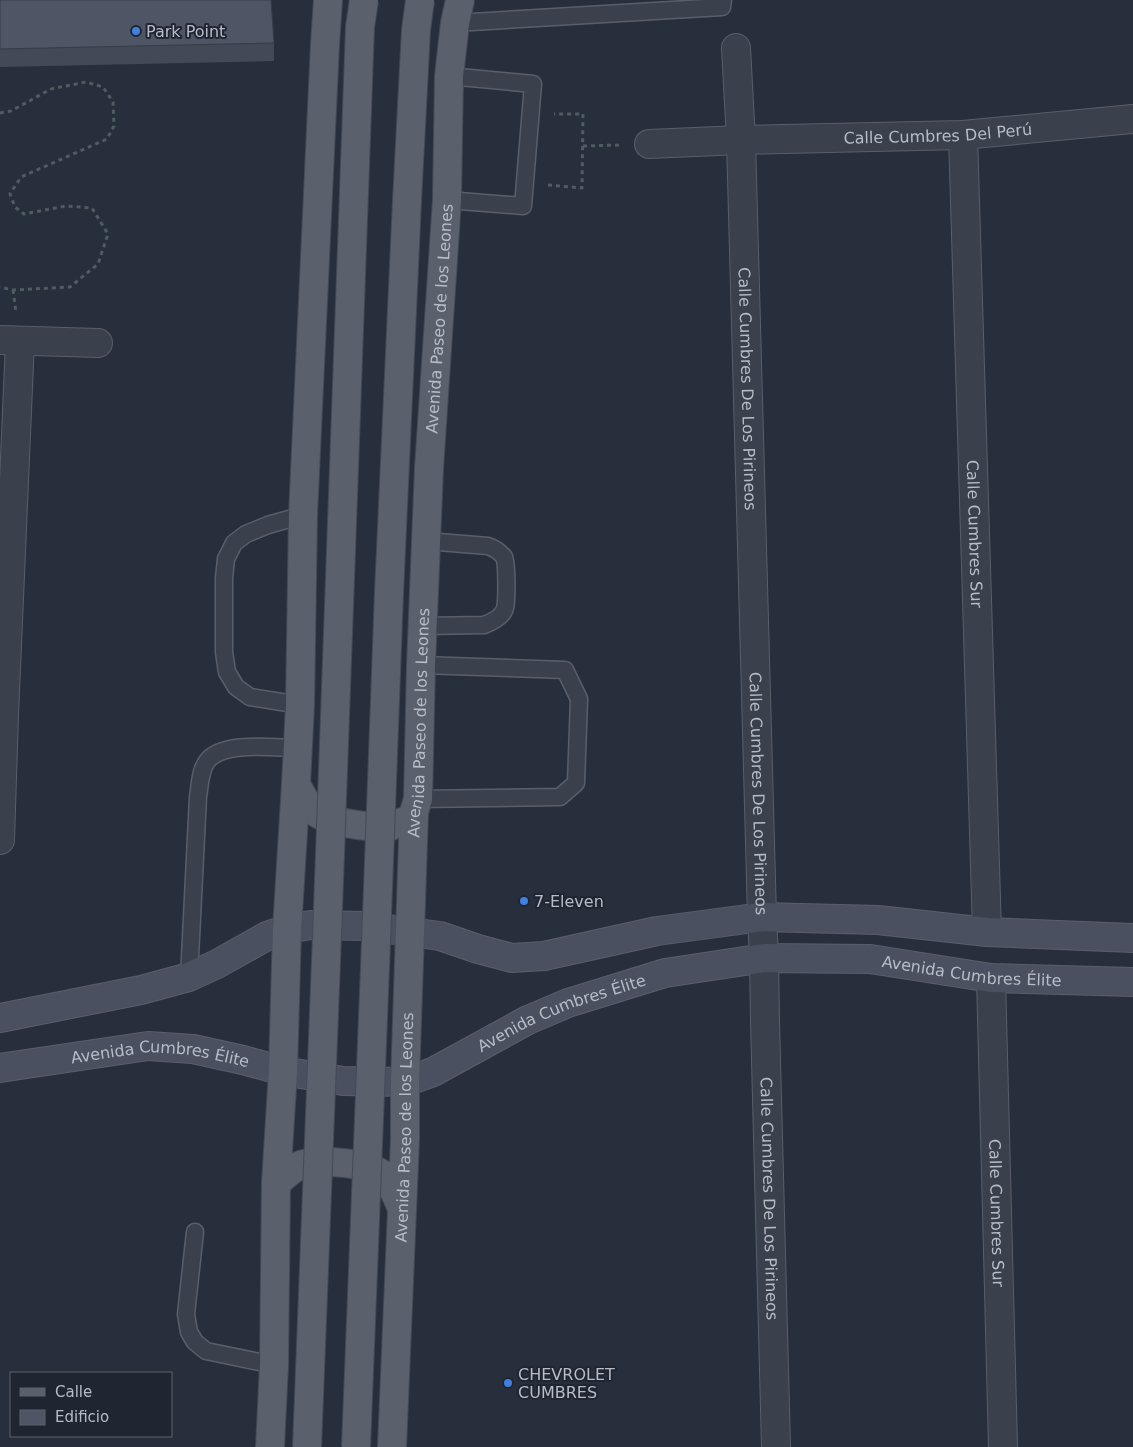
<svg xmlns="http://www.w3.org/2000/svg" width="1133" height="1447" viewBox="0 0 1133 1447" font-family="'DejaVu Sans',sans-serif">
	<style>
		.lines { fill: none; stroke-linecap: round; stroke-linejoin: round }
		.lane-casing { stroke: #595f6a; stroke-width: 19 }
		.street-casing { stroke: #595f6a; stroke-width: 30 }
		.secondary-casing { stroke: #595f6a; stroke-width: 30 }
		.primary-casing { stroke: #444a55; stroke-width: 30 }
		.path { stroke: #4e5d60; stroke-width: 3; stroke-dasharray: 4 4; stroke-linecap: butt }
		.lane { stroke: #3b414c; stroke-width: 16 }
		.street { stroke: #3b414c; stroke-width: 28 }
		.secondary { stroke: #4a505f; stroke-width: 28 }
		.primary { stroke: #5a606c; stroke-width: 28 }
		.primary-bridge-casing { stroke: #444a55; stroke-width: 30; stroke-linecap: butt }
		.primary-bridge { stroke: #5a606c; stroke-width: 28 }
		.wall { fill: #434956 }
		.building { fill: #4e5564; stroke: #373c46 }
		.shop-dot { fill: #3f7fe0; stroke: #202631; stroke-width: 2 }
		.labels { text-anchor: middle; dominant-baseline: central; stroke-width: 4; stroke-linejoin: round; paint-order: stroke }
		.poi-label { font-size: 16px; fill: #b7bcc7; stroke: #202631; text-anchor: start }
		.street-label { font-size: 16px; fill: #b7bcc7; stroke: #202631 }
	</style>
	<rect width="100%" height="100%" fill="#282f3c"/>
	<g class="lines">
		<defs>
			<g id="lane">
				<polyline points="455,23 722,7 723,0"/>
				<polyline points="447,200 523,206 533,84 449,76"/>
				<path d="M423 626 484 625C492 622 503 617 505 608 507 601 507 563 504 557 500 552 494 548 488 546L426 541"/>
				<polyline points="300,705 250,697 236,687 227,672 224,652 224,578 226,559 234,543 246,534 268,525 303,515"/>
				<polyline points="418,799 560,797 576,783 579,699 565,670 421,665"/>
				<path d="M189 977 198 797C200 785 200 769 208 760 225 741 274 748 298 748"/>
				<polyline points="195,1232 186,1314 189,1332 195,1342 206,1351 274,1365"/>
			</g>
			<g id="street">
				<path id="s1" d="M736 48 741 140 762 917 764 958 765 1021 776 1447"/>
				<path id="s2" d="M963 135 987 932"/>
				<path id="s3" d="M649 144 741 140 963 135 1133 119"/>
				<polyline points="0,340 98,343"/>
				<polyline points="0,840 4,715 20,341"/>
				<path id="s4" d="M991 978 1003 1447"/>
			</g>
			<g id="secondary">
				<polyline points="0,1018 141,990 189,977 217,964 267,936 287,929 311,925 365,926 440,936 478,949 512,958 544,956 657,931 762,917 878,920 987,932 1133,938"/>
				<path id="s5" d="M0 1068 148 1046 193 1049 243 1060 283 1071 343 1081 405 1082 433 1072 528 1020 568 1003 665 973 764 958 870 959 991 978 1133 982"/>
			</g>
			<g id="primary">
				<path d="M296 784C302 796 308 808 320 815 335 823 375 829 391 826 394 825 399 823 402 822"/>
				<path d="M276 1183C284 1177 294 1166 304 1164 323 1160 368 1162 383 1175 393 1185 397 1197 402 1209"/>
				<polyline points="270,1447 274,1365 276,1183 283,1071 287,929 296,784 300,705 303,515 325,44 328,0"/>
				<path id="s6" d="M392 1447 405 1139V1082L414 812 418 799 421 665 429 468 447 200 449 76 455 23 460 0"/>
			</g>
		</defs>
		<use href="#lane" class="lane-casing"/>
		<use href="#street" class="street-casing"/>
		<use href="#secondary" class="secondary-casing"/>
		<use href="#primary" class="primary-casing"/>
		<g class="path">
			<polyline points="0,113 11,111 51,89 86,82 103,87 113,102 114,126 107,139 21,177 10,194 15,207 24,214 66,206 92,208 108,234 98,264 70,287 13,290 0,287"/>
			<polyline points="583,146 621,145"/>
			<polyline points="548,185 582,188 583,114 554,114"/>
			<polyline points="13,290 16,312"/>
		</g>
		<use href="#lane" class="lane"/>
		<use href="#street" class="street"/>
		<use href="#secondary" class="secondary"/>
		<use href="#primary" class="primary"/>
		<defs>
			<g id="primary-bridge">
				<polyline points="307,1447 327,936 360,27 364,0"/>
				<polyline points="356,1447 376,942 389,593 407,201 416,30 420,0"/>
			</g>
		</defs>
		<use href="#primary-bridge" class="primary-bridge-casing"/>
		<use href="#primary-bridge" class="primary-bridge"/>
	</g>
	<polygon class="wall" points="0,0 274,43 274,61 0,67"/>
	<polygon class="building" points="0,0 271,0 274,43 0,49"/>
	<g class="shop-dot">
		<circle cx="136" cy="31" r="5"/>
		<circle cx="524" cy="901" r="5"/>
		<circle cx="508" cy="1383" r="5"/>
	</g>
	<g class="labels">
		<g class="poi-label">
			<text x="146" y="31">Park Point</text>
			<text x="534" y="901">7-Eleven</text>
			<text x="518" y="1374">CHEVROLET<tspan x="518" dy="18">CUMBRES</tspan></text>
		</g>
		<g class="street-label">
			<text stroke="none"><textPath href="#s3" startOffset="289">Calle Cumbres Del Perú</textPath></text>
			<text stroke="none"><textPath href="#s6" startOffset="1130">Avenida Paseo de los Leones</textPath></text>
			<text stroke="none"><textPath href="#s1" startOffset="341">Calle Cumbres De Los Pirineos</textPath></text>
			<text stroke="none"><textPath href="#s2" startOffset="399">Calle Cumbres Sur</textPath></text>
			<text stroke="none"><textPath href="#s6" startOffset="725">Avenida Paseo de los Leones</textPath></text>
			<text stroke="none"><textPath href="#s1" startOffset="746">Calle Cumbres De Los Pirineos</textPath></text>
			<text stroke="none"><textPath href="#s5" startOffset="1002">Avenida Cumbres Élite</textPath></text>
			<text stroke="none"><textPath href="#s5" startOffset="582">Avenida Cumbres Élite</textPath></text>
			<text stroke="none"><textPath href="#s5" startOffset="162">Avenida Cumbres Élite</textPath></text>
			<text stroke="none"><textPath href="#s6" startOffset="320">Avenida Paseo de los Leones</textPath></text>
			<text stroke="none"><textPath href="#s1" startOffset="1151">Calle Cumbres De Los Pirineos</textPath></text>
			<text stroke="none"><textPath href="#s4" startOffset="235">Calle Cumbres Sur</textPath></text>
		</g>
	</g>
	<rect x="10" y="1372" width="162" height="65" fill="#202631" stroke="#5c626d"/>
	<rect x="20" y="1388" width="25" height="8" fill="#5a606c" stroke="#5c626d"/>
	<text x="55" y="1397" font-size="15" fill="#b7bcc7">Calle</text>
	<rect x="20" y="1410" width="25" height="15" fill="#4e5564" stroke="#5c626d"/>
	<text x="55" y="1422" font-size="15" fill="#b7bcc7">Edificio</text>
</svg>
